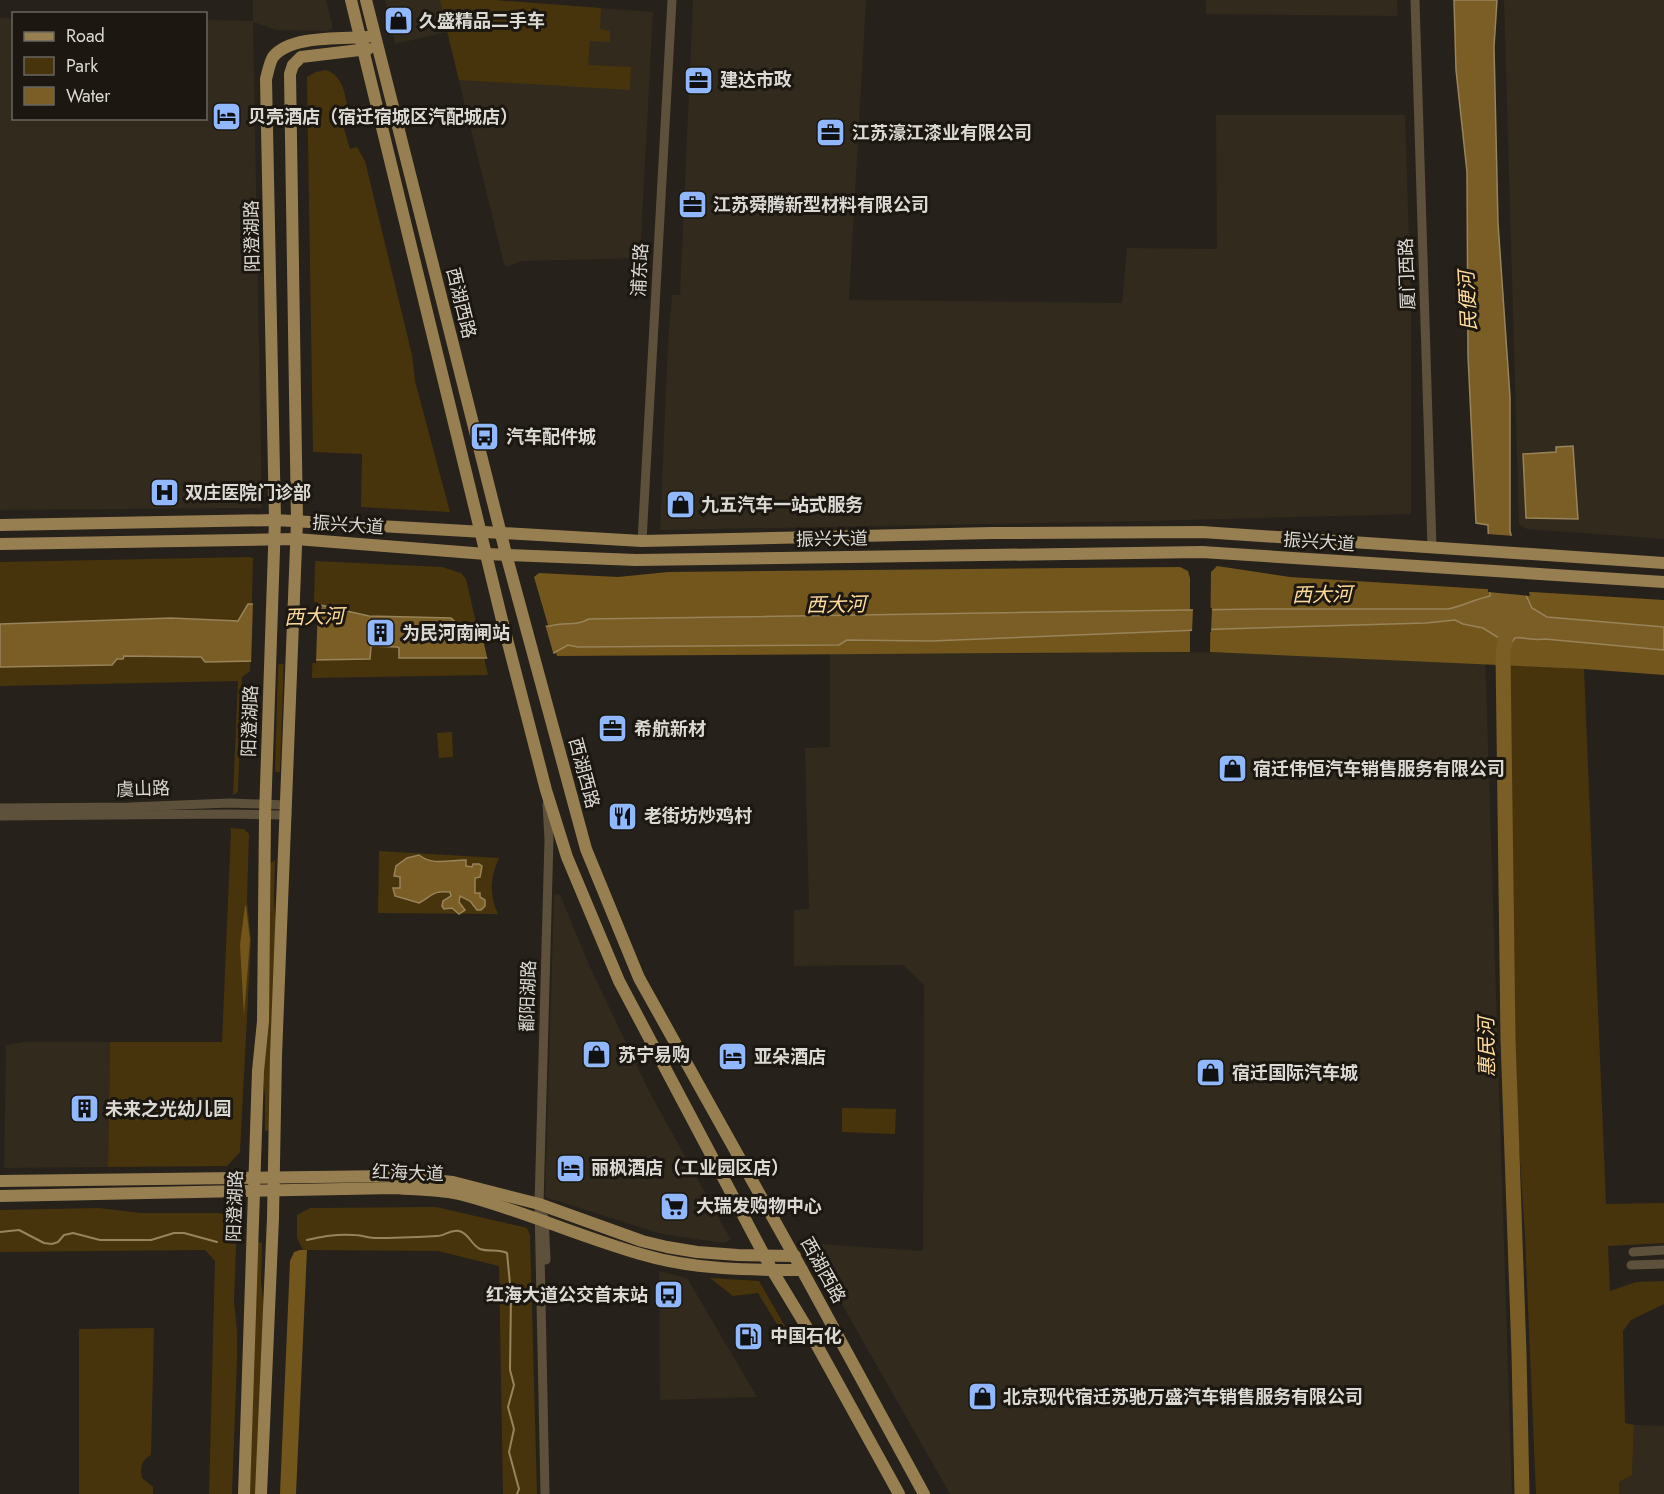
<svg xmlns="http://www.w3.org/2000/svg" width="1664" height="1494" viewBox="0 0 1664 1494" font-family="Jost,'Noto Sans SC',sans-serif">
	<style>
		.built { fill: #312a1d }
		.green { fill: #48340c }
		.forest { fill: #73561c }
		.water { fill: #7b5e26; stroke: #98835a; stroke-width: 1.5 }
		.pier { fill: #26211a }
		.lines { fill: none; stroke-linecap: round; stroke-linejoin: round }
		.stream { stroke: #98835a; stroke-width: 2 }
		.river { stroke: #7b5e26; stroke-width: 15 }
		.minor { stroke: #5d513b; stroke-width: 9 }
		.major { stroke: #987f51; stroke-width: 12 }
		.labels { text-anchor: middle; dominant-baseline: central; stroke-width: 6; stroke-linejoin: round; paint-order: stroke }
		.poi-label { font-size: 18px; font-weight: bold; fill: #dbd9d4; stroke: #1c1811; text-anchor: start }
		.street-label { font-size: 18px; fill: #dbd9d4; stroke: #1c1811 }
		.water-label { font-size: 20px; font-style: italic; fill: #ffdb9b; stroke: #1c1811 }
	</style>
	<rect width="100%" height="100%" fill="#26211a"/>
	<g class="built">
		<polygon points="253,0 326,0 332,24 332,29 327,31 276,30 253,22 262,508 0,510 0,18 13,18 14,118 206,118 206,20 253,21"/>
		<polygon points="385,0 493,0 653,12 640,258 522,261 507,267 504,264 447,32 395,44"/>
		<polygon points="693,0 866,0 849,300 1122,303 1127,248 1217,249 1216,115 1405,115 1411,299 1411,514 1150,521 660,530 668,342 672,295 680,295"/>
		<polygon points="1206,0 1397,0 1398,16 1206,14"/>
		<polygon points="1504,0 1664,0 1664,539 1527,529 1519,524"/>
		<polygon points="1485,651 1512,1494 950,1494 807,1243 923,1251 924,985 903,965 794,966 794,910 809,909 805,748 830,747 830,654"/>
		<polygon points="556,894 560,895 589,965 650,1093 731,1240 723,1243 661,1234 545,1197 554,895"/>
		<polygon points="25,1042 110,1042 108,1167 4,1168 6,1045"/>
		<polygon points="659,1271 687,1278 757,1397 660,1400"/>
		<polygon points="1634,1425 1664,1426 1664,1494 1619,1494 1619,1482 1632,1475"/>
	</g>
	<g class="green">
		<polygon points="440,0 493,0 601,8 600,29 610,31 610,42 590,41 588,65 631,67 630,90 459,80"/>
		<path d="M326 70C343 76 344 92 348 108L339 111 350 149 357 147 365 161 412 355 415 381 450 512 361 507 362 454 313 452 307 77 316 72Z"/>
		<polygon points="249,557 253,558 250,671 242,677 238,792 233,795 238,681 0,686 0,562"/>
		<polygon points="315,561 442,567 461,573 466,579 488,675 312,678"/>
		<polygon points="286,602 280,772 275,772 280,603"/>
		<polygon points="1508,665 1584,669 1606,1204 1664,1203 1664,1243 1608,1246 1610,1291 1636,1282 1664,1281 1664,1304 1631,1320 1623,1331 1625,1423 1634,1425 1632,1475 1619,1482 1619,1494 1536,1494 1525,1237 1515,1083"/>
		<polygon points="452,732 453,757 439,758 437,733"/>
		<polygon points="230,828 244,829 249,834 247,900 251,940 240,1152 227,1166 108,1167 110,1042 222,1042 231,831"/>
		<path d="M379 851 499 858C490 877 489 894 498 914L378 913Z"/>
		<polygon points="275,860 274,899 276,930 270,1130 265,1131 265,1095 262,1071 270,864"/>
		<polygon points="842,1108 896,1109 895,1134 842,1132"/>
		<polygon points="436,1207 527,1228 530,1235 537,1494 503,1494 499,1266 438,1251 303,1250 297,1238 297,1215 310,1208"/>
		<polygon points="99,1208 140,1213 218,1213 230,1216 237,1222 234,1300 237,1331 237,1359 232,1494 209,1494 215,1261 205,1250 0,1252 0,1210"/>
		<polygon points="257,1242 262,1243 261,1281 264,1309 257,1494 248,1494"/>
		<polygon points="710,1278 759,1281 786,1328 781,1331 758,1293 733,1296"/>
		<path d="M154 1328 151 1455C141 1460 140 1468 142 1478L153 1487V1494H79V1329Z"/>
	</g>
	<g class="forest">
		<polygon points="1217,566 1290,577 1664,600 1664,675 1584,669 1210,652 1211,572"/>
		<polygon points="1180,567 1188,571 1190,578 1190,652 557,656 534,577 539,573 618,577 668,572"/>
		<polygon points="245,906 246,906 250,940 244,1015 240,945"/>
		<polygon points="300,1250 307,1250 296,1494 280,1494 290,1261 294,1252"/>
	</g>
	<g class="water">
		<path d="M1454 0H1497L1494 47 1498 223 1510 397V531L1526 595 1532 608 1547 617 1664 627V650L1545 639C1534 641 1526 637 1515 638L1503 654 1499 638 1483 628 1463 624 1455 620 1426 623 1223 629 931 641 847 640 839 645 578 647 568 645 552 654 487 658H399V648L397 647 371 646 370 659 205 662 201 657 124 656 123 659H117L112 665 0 667V624L171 618 238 621 248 604H316L369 616 451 618 464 630 550 626C565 621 574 627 589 619L1258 609H1448C1463 606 1475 599 1490 596L1488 525 1476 523 1468 356 1467 172 1456 70Z"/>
		<polygon points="1573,446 1578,519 1526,518 1523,454 1556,452 1556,447"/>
		<path d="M419 855C433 866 449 860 466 860V866L472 867 473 864H479L482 866 480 877 475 878V893H480V897L485 900V906L481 910H477L470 901 460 896 459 902 465 910 459 914 452 908 444 909 442 906 443 901 451 896 450 892C433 890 432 896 419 903L395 896 393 888H400V877L394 876 396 866 407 858Z"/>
	</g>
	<g class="pier">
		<polygon points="1487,534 1514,536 1530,596 1488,592"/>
		<polygon points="253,601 318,602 316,663 251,665"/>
		<polygon points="1193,608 1212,608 1211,632 1192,633"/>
		<polygon points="545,624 554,656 488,661 480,627"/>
	</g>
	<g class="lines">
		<g class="stream">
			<polyline points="0,1232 19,1230 44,1243 52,1244 58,1242 64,1235 73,1233 100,1240 151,1240 174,1233 184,1233 217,1242"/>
			<path d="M307 1240C323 1236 338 1234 354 1235 361 1235 369 1238 377 1238 397 1238 417 1237 437 1236 445 1236 450 1229 459 1231 469 1233 471 1245 480 1249 489 1252 499 1249 507 1253L511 1294 510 1370 514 1385 508 1407 514 1429 509 1452 519 1489 517 1494"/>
		</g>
		<polyline class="river" points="1506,634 1503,654 1508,1040 1519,1353 1522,1494"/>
		<g class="minor">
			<polyline points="1415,0 1432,547"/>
			<polyline points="642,541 672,0"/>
			<polyline points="0,808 129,807 230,803 287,805"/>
			<polyline points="0,816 228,814 287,815"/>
			<polyline points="544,1217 546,1260"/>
			<polyline points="1633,1252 1664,1250"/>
			<polyline points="1631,1265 1664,1264"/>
			<polyline points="545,1494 539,1204 549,839 547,804"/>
		</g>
		<g class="major">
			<polyline points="351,0 501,616 546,790 567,857 619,981 772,1270 809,1331 899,1494"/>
			<polyline points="366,0 506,554 586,849 639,978 802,1270 924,1494"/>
			<polyline points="0,525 275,520 642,541 992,533 1202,532 1664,563"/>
			<polyline points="0,544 296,539 486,554 636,560 1202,552 1664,582"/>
			<polyline points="0,1181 392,1176 453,1182 539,1204 642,1241 667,1247 697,1252 738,1255 795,1256"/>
			<path d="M0 1196 395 1188C417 1190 441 1189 463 1195 524 1211 583 1238 644 1255 695 1270 750 1270 802 1270"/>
			<path d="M244 1494 258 1071 263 1021 265 815 275 520 266 79C268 72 269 64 273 57 290 35 342 39 367 37"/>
			<polyline points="261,1494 273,1218 276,1056 297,521 290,74 293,65 301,57 368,49"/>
		</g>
	</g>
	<defs>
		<symbol id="shop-square" viewBox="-11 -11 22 22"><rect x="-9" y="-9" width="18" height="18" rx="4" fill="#91b8fd" stroke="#1c1811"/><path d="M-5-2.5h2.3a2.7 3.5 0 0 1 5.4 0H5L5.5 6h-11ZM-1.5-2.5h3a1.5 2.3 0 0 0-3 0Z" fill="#111"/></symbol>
		<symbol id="office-square" viewBox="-11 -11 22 22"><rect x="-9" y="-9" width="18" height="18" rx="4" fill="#91b8fd" stroke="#1c1811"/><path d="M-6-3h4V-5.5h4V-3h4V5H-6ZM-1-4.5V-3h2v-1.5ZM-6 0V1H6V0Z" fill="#111"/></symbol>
		<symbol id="hotel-square" viewBox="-11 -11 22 22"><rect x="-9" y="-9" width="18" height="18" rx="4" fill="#91b8fd" stroke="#1c1811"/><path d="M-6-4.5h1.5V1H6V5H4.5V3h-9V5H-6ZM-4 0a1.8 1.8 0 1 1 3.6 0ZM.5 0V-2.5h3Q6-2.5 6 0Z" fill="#111"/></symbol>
		<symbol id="bus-square" viewBox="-11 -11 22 22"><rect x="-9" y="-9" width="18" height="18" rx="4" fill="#91b8fd" stroke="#1c1811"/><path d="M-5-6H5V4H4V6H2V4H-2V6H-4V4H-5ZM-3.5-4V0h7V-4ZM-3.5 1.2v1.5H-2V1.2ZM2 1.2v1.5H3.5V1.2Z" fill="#111"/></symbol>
		<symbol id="hospital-square" viewBox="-11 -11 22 22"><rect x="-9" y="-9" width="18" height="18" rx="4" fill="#91b8fd" stroke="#1c1811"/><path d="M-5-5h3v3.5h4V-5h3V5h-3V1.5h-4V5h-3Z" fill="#111"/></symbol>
		<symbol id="building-square" viewBox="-11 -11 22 22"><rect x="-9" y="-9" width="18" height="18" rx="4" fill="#91b8fd" stroke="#1c1811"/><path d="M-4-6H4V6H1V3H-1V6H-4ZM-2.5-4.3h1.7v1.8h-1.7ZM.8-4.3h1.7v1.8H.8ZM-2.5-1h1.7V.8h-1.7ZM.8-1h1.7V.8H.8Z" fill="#111"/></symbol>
		<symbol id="restaurant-square" viewBox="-11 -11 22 22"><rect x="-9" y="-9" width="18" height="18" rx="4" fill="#91b8fd" stroke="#1c1811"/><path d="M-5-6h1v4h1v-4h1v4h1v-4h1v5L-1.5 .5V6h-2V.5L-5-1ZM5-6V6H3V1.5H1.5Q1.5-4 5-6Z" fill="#111"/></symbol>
		<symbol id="supermarket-square" viewBox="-11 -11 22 22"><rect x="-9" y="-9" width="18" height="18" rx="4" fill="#91b8fd" stroke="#1c1811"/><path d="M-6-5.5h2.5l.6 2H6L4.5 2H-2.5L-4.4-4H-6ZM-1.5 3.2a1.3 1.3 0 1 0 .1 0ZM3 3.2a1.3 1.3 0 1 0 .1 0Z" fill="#111"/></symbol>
		<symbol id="fuel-square" viewBox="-11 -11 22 22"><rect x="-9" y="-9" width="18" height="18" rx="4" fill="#91b8fd" stroke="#1c1811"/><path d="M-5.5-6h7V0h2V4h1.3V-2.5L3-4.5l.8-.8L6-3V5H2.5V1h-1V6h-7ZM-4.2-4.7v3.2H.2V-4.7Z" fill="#111"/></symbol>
	</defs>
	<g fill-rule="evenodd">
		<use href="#shop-square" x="382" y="4" width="33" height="33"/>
		<use href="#office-square" x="682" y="64" width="33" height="33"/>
		<use href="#hotel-square" x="210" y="100" width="33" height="33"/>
		<use href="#office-square" x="814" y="116" width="33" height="33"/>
		<use href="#office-square" x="676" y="188" width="33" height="33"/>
		<use href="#bus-square" x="468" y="420" width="33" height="33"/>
		<use href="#hospital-square" x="148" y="476" width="33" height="33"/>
		<use href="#shop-square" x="664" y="488" width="33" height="33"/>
		<use href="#building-square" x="364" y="616" width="33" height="33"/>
		<use href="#office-square" x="596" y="712" width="33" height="33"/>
		<use href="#shop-square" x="1216" y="752" width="33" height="33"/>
		<use href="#restaurant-square" x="606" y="800" width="33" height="33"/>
		<use href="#shop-square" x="580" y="1038" width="33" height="33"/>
		<use href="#hotel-square" x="716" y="1040" width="33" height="33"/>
		<use href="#shop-square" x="1194" y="1056" width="33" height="33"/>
		<use href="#building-square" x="68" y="1092" width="33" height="33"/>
		<use href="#hotel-square" x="554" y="1152" width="33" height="33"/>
		<use href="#supermarket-square" x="658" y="1190" width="33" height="33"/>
		<use href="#bus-square" x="652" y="1278" width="33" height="33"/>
		<use href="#fuel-square" x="732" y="1320" width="33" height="33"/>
		<use href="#shop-square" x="966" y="1380" width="33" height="33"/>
	</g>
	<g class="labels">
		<g class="poi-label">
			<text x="419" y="21">久盛精品二手车</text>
			<text x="720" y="80">建达市政</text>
			<text x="248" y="117">贝壳酒店（宿迁宿城区汽配城店）</text>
			<text x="852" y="133">江苏濠江漆业有限公司</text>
			<text x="713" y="205">江苏舜腾新型材料有限公司</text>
			<text x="506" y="437">汽车配件城</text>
			<text x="185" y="493">双庄医院门诊部</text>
			<text x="701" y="505">九五汽车一站式服务</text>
			<text x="402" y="633">为民河南闸站</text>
			<text x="634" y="729">希航新材</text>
			<text x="1253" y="769">宿迁伟恒汽车销售服务有限公司</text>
			<text x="644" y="816">老街坊炒鸡村</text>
			<text x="618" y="1055">苏宁易购</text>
			<text x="754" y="1057">亚朵酒店</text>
			<text x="1232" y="1073">宿迁国际汽车城</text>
			<text x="105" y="1109">未来之光幼儿园</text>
			<text x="591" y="1168">丽枫酒店（工业园区店）</text>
			<text x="696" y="1206">大瑞发购物中心</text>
			<text x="648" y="1295" text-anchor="end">红海大道公交首末站</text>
			<text x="770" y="1336">中国石化</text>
			<text x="1003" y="1397">北京现代宿迁苏驰万盛汽车销售服务有限公司</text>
		</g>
		<g class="street-label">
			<text transform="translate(252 236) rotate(-91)">阳澄湖路</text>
			<text transform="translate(640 270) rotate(-87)">浦东路</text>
			<text transform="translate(1407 274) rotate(-92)">厦门西路</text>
			<text transform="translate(461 303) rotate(76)">西湖西路</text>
			<text transform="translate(348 525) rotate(4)">振兴大道</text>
			<text transform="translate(832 539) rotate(-1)">振兴大道</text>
			<text transform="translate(1319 542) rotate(4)">振兴大道</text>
			<text transform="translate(250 721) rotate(-88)">阳澄湖路</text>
			<text transform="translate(584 773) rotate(75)">西湖西路</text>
			<text transform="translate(143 789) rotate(-2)">虞山路</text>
			<text transform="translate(528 996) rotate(-88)">鄱阳湖路</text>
			<text transform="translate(408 1173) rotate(2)">红海大道</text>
			<text transform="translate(235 1206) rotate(-88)">阳澄湖路</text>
			<text transform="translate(823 1270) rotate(61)">西湖西路</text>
		</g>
		<g class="water-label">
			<text transform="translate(1468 301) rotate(-93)">民便河</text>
			<text transform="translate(1322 595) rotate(-1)">西大河</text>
			<text transform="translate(836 605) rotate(-1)">西大河</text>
			<text transform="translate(314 617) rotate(-2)">西大河</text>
			<text transform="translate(1487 1047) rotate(-91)">惠民河</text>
		</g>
	</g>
	<rect x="12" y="12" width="195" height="108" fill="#1c1811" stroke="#68655f" stroke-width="1.5"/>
	<rect x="24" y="32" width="30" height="9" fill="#987f51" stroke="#68655f" stroke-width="1.5"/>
	<text x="66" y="42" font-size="18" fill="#dbd9d4">Road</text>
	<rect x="24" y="57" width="30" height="18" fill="#48340c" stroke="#68655f" stroke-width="1.5"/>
	<text x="66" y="72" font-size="18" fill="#dbd9d4">Park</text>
	<rect x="24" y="87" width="30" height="18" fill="#7b5e26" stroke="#68655f" stroke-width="1.5"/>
	<text x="66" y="102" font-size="18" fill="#dbd9d4">Water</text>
</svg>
